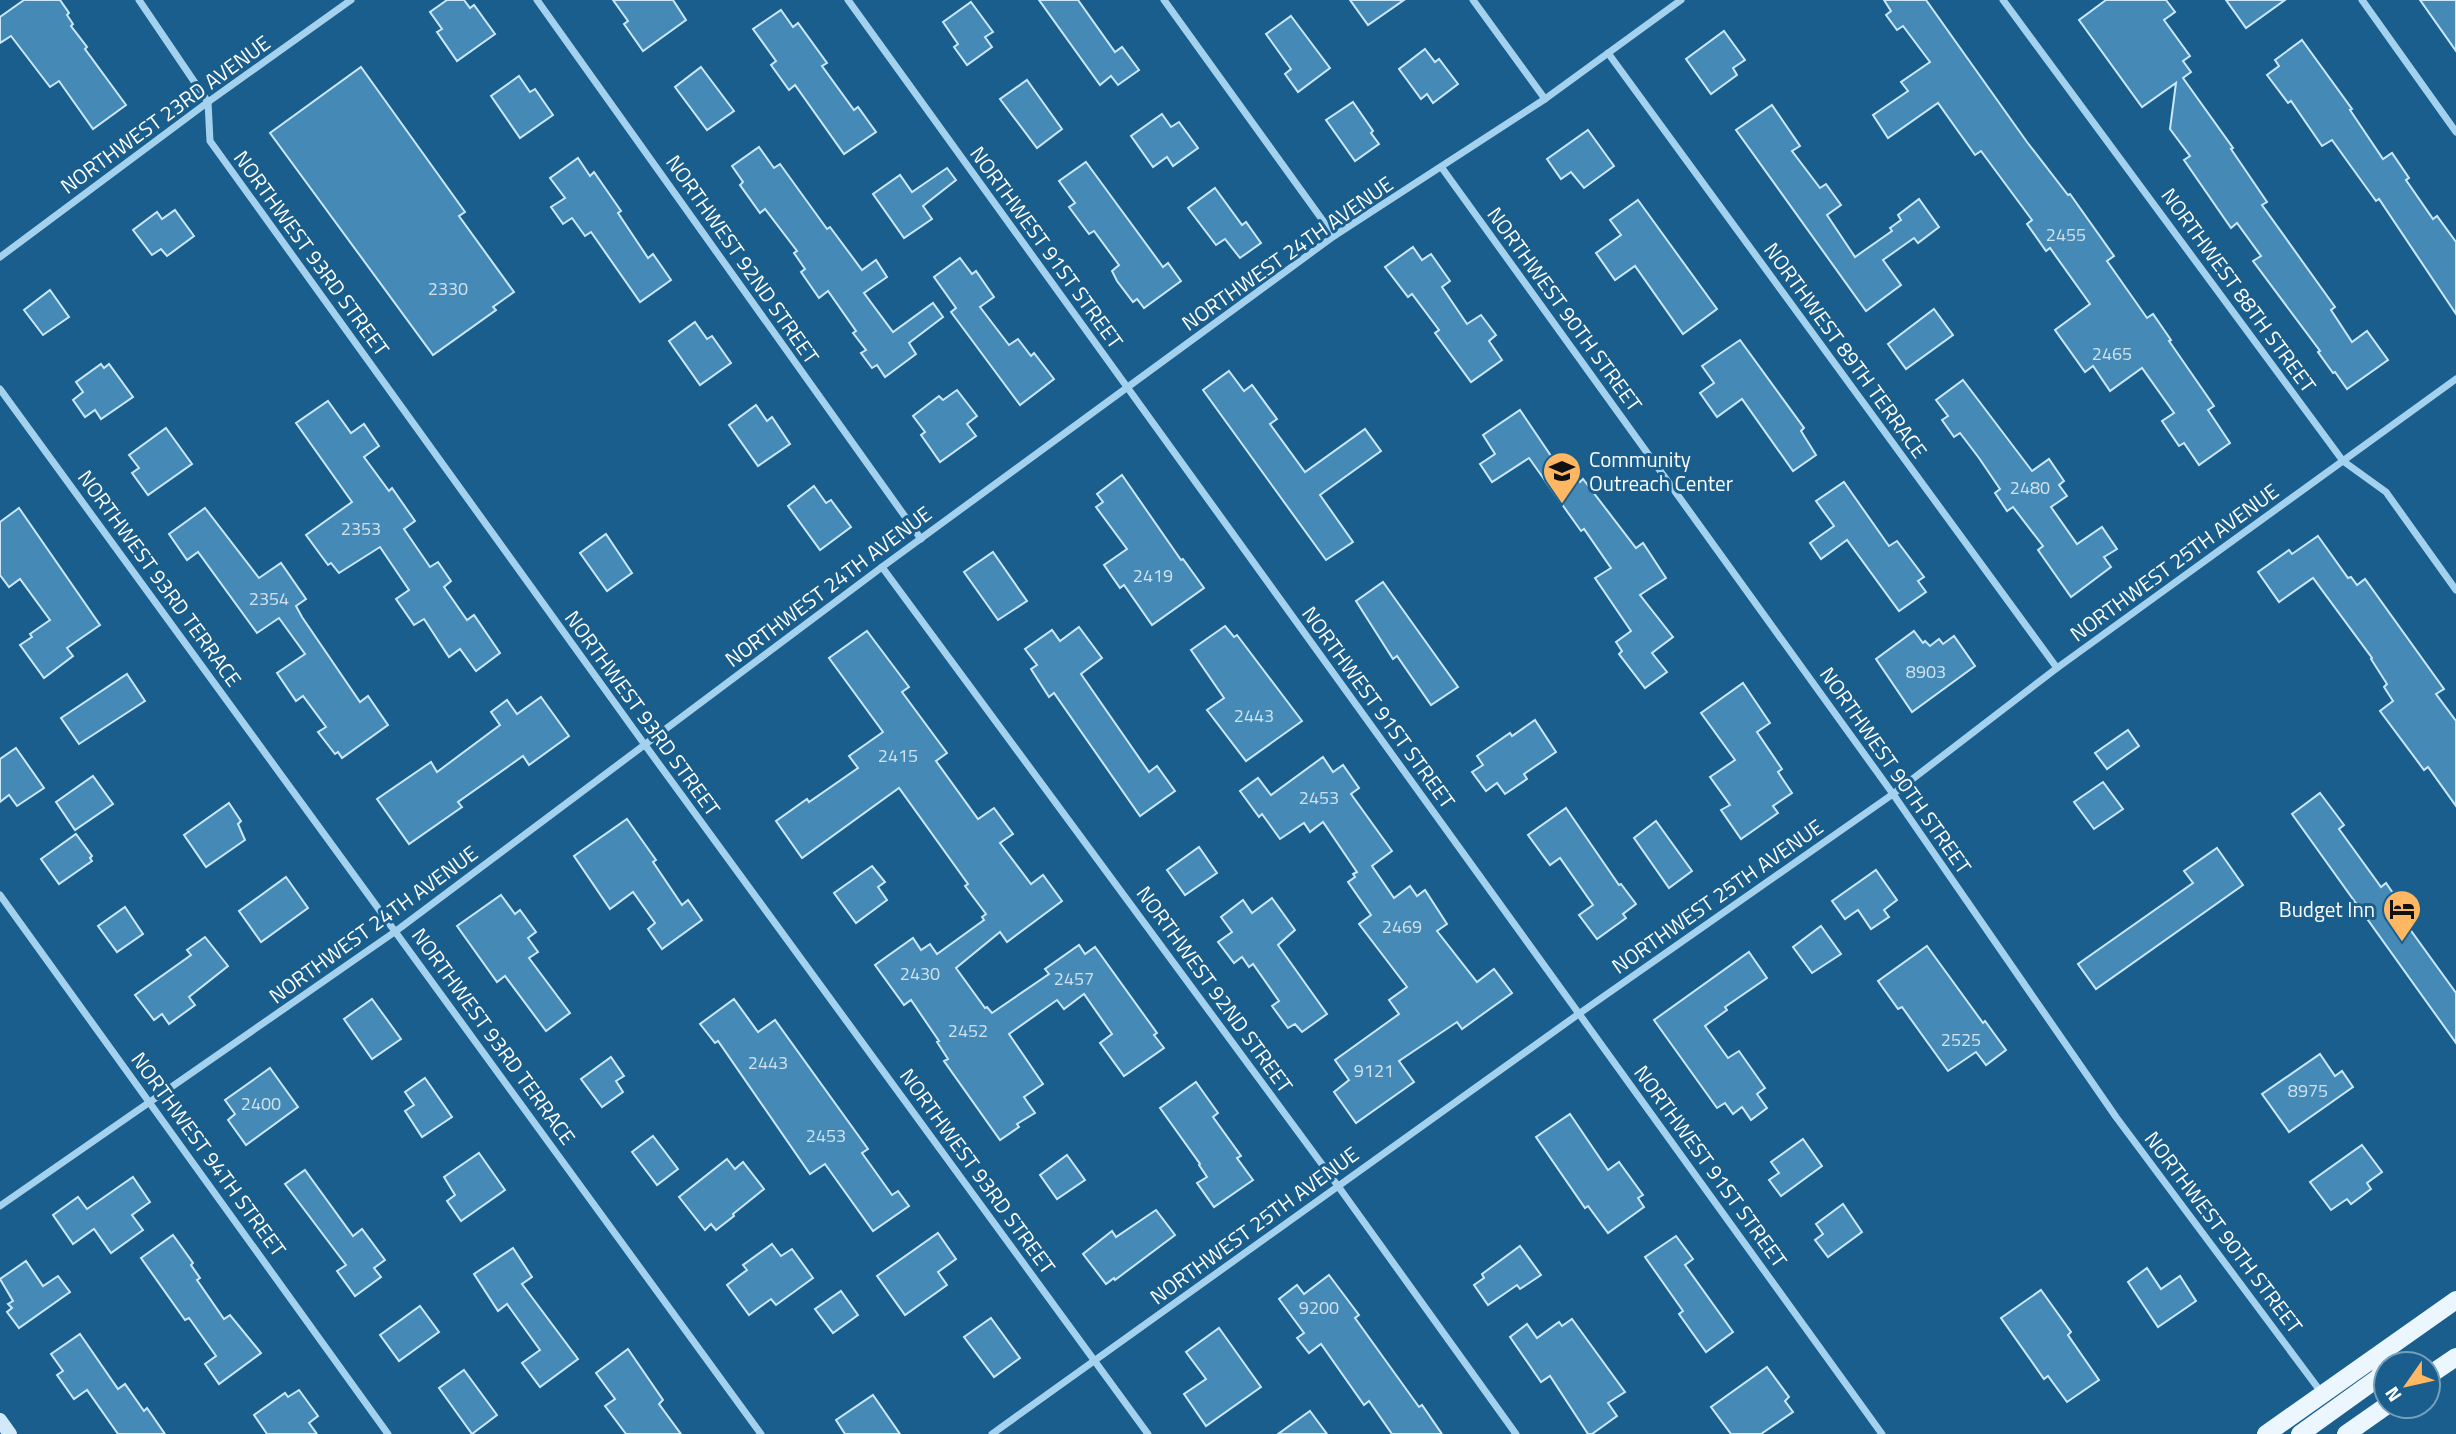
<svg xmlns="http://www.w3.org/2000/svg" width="2456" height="1434" viewBox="0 0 2456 1434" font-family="'Titillium Web',sans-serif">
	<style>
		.building { fill: #458ab6; stroke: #cae8fa; stroke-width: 2 }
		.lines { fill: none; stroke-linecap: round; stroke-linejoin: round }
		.street { stroke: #a4d2ee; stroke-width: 7 }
		.secondary { stroke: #d1e9fa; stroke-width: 14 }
		.primary { stroke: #ebf6ff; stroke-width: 18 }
		.labels { text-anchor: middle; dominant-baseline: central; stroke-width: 6; stroke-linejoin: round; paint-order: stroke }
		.number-label { font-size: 18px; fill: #d0e2ed }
		.street-label { font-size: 21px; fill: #fff; stroke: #195e8c }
		.poi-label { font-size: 21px; fill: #fff; stroke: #195e8c; text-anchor: start }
	</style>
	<rect width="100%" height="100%" fill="#195e8c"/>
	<g class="building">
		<polygon points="24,0 60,0 69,13 67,15 73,24 71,26 87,47 85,49 126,105 93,129 59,81 50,87 11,36 0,43 0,17"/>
		<polygon points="447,0 464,0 470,8 474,5 495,34 457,61 437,32 442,29 430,12"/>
		<polygon points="613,0 673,0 686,20 643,51 624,24 628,21"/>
		<polygon points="1039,0 1078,0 1115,52 1122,47 1139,70 1118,85 1111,76 1100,85"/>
		<polygon points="1350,0 1404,0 1368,25"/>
		<polygon points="1884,0 1926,0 2027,142 2068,195 2070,194 2114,256 2107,261 2147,318 2153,314 2171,340 2169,341 2214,406 2208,410 2230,443 2199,465 2184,443 2179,446 2162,421 2174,413 2142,368 2110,391 2093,366 2085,372 2055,330 2090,304 2050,248 2046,251 2027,224 2032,220 1981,151 1975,155 1938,103 1888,138 1873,115 1908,91 1901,82 1930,62 1903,26 1897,30 1886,15 1891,11"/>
		<polygon points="2106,0 2166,0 2175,12 2164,20 2190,56 2183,61 2191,72 2183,78 2233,148 2231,149 2267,202 2262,205 2335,307 2331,310 2352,342 2367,331 2388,360 2347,389 2335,372 2333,373 2318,352 2320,351 2253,261 2261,256 2237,223 2231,228 2184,160 2190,156 2170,129 2176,83 2142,107 2079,20"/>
		<polygon points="2226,0 2285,0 2246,28"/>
		<polygon points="2420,0 2456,0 2456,51"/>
		<polygon points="971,2 993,32 985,37 992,47 967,65 954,47 958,44 943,22"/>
		<polygon points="781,10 793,27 798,23 827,63 822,66 854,110 858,107 876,132 844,154 795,85 789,90 771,65 776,61 753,29"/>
		<polygon points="1291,16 1330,68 1298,92 1285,74 1291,69 1266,34"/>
		<polygon points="1724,31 1745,60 1733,68 1737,75 1711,94 1686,59"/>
		<polygon points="2302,40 2352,109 2350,110 2383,159 2392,153 2409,178 2406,180 2433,219 2437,216 2456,242 2456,314 2379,199 2376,201 2332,140 2322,146 2291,101 2288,103 2267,75 2279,66 2275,60"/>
		<polygon points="1425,49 1435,62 1439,59 1458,84 1433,103 1427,94 1421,99 1399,69"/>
		<polygon points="361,67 465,212 459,216 514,292 493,307 496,310 433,355 270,133"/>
		<polygon points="701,67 734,111 707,130 675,87"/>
		<polygon points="519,76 530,92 535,89 553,115 520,138 491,96"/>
		<polygon points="1027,80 1062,129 1037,148 1000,99"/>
		<polygon points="1353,102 1373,131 1371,133 1379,144 1355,161 1326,120"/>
		<polygon points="1772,105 1800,146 1792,151 1820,188 1826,184 1841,205 1827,215 1855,257 1892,231 1890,228 1901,220 1898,215 1919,199 1939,227 1918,243 1914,238 1883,260 1901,285 1866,311 1736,130"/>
		<polygon points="1162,114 1171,127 1179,122 1198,148 1173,166 1167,157 1153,167 1131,136"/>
		<polygon points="1588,130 1614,166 1584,188 1571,172 1561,179 1547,159"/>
		<polygon points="759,147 774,168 780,164 827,229 830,227 862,270 876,260 887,277 864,293 893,332 933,303 943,317 909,343 916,354 885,377 877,365 872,368 861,353 866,350 853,333 856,331 828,291 819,298 801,272 805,269 794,253 797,251 765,209 760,213 740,185 743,182 732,166"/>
		<polygon points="578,158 590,176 594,172 621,211 618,213 648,258 653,254 671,280 640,302 591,232 585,236 572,218 563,224 551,207 565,198 550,178"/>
		<polygon points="1086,162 1163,267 1168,263 1181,281 1144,308 1137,299 1133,302 1117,281 1112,271 1119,265 1094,231 1089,234 1069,207 1075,203 1059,181"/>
		<polygon points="947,168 956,180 923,206 932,219 904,238 873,194 900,175 912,192"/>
		<polygon points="1215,188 1242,225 1246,222 1261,243 1240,258 1225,239 1216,245 1188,208"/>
		<polygon points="1638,200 1717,309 1683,334 1635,266 1615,280 1596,253 1621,235 1610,220"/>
		<polygon points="175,210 194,236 167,256 161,249 152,255 133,230 157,212 162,219"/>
		<polygon points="1413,247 1422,260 1431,254 1450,281 1442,287 1467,324 1481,315 1496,335 1489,341 1502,360 1471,382 1435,333 1439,330 1412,294 1408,297 1385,267"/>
		<polygon points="960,258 972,274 976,271 994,297 980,307 1009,345 1018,339 1031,356 1034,353 1054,379 1020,405 951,312 956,308 934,277"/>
		<polygon points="50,290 69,317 43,335 24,310"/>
		<polygon points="1934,309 1953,335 1906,369 1888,344"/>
		<polygon points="695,322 707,339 712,336 731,363 700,385 669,341"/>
		<polygon points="1740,340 1804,428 1801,431 1816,455 1793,471 1742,399 1717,417 1700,393 1714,383 1702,366"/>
		<polygon points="101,364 104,368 109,364 133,397 101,419 95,410 85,417 73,400 83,392 76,382"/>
		<polygon points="1229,371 1244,391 1252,385 1277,419 1270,424 1305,472 1365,429 1381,451 1320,495 1353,542 1326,560 1203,390"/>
		<polygon points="1963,380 2032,471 2049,459 2064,481 2059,485 2067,496 2051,507 2077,544 2102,527 2117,549 2104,557 2111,567 2071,597 2038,550 2043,546 2013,507 2007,511 1995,493 2000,489 1979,458 1960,433 1954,437 1942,420 1948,416 1936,400"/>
		<polygon points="957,390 977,416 967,424 976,436 940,462 921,435 925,432 913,416 939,396 943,400"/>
		<polygon points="328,401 351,433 364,424 379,446 364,457 389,491 392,488 415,521 404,529 430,567 438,562 451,581 444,587 467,620 474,615 500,653 476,671 460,649 449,657 424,619 414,625 396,599 409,590 380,547 339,573 331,563 328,565 306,535 352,502 296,423"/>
		<polygon points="756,405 767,421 772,417 790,444 758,466 729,425"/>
		<polygon points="1520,410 1566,478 1574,472 1580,482 1583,479 1636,548 1643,543 1666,578 1640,595 1673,637 1652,653 1667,672 1645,688 1619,654 1622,651 1616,642 1631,631 1595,578 1611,568 1584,529 1581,531 1529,458 1492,482 1480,464 1495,454 1483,435"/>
		<polygon points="166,428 192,464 148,495 132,473 139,468 129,455"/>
		<polygon points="1122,475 1181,560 1183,559 1204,588 1152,625 1124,585 1120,588 1104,565 1127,549 1096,507 1103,502 1097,494"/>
		<polygon points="1844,482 1889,546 1897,541 1924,577 1918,581 1926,592 1899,611 1847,540 1821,559 1810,543 1834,526 1816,501"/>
		<polygon points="814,486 826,503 831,500 851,527 820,550 788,506"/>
		<polygon points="19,508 100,625 67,648 73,656 44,678 20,645 32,637 30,634 50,620 20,579 9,587 0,575 0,522"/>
		<polygon points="205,508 259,578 281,563 306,599 296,606 302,617 360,702 368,696 388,725 342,758 338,752 335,754 318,732 326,727 303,696 296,701 277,673 305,654 279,618 257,633 198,552 187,560 169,534"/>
		<polygon points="606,534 632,573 607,591 580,553"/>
		<polygon points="2318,536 2348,578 2351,577 2357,585 2365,579 2444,689 2436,694 2456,721 2456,806 2428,767 2424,770 2380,711 2393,701 2384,687 2387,684 2371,659 2372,658 2313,578 2279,602 2258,572 2289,550 2292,554"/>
		<polygon points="993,552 1027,601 998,620 964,572"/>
		<polygon points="1383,582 1458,687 1431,705 1397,656 1393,659 1356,601"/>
		<polygon points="1225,626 1234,637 1237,635 1302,721 1246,761 1207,710 1224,698 1191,650"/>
		<polygon points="1079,627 1102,658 1081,674 1149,772 1157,766 1175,791 1140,816 1054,693 1049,697 1031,669 1037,665 1025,649 1052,630 1060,641"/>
		<polygon points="867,631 909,687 902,692 947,753 936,761 978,819 994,808 1013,834 1000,843 1031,884 1043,875 1062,901 1007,942 1000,932 956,968 985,1008 987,1007 992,1013 1049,974 1045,969 1079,945 1085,954 1095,947 1157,1033 1154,1035 1164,1048 1124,1076 1100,1043 1112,1034 1084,994 1064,1009 1057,1000 1009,1034 1043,1084 1024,1097 1035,1113 1017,1124 1019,1127 1000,1140 944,1061 948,1059 937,1042 939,1041 911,1000 904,1005 875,965 913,938 921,950 930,944 937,954 984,920 982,917 986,914 965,886 968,884 899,788 802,858 776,821 807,799 809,802 858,768 849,756 883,732 829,658"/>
		<polygon points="1914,631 1923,643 1925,641 1930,646 1939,639 1943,644 1954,636 1975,666 1912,712 1876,659"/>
		<polygon points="127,674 145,701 79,744 61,718"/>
		<polygon points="1743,683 1770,723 1757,732 1782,769 1778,772 1792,793 1773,806 1778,813 1741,839 1721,810 1730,805 1710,777 1735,760 1701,713"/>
		<polygon points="541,697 569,736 529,765 523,756 458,802 462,807 409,844 377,799 431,762 437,772 500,725 491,712 507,700 517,714"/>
		<polygon points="1535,720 1556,752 1524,774 1527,779 1505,794 1497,783 1486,791 1472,772 1483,765 1477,756 1510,733 1512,736"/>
		<polygon points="2128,730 2139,746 2107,769 2095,753"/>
		<polygon points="16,748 44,788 17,806 9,795 0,802 0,759"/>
		<polygon points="1323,757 1333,772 1343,765 1359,788 1351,794 1392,851 1372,866 1394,898 1410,886 1417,896 1425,890 1447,924 1437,931 1477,982 1494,969 1512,993 1462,1029 1457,1022 1399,1061 1414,1082 1356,1123 1334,1092 1349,1080 1335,1060 1399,1014 1389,1000 1407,987 1359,924 1371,915 1348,882 1355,877 1353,874 1357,872 1323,822 1310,832 1304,823 1280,839 1262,814 1259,817 1240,791 1258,778 1271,795"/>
		<polygon points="93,776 113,804 75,830 56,802"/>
		<polygon points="2103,782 2123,809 2094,829 2074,802"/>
		<polygon points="2320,793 2344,825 2339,829 2381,887 2386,883 2397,899 2391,903 2456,993 2456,1043 2292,814"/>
		<polygon points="229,803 241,821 238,824 245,840 206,867 184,835"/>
		<polygon points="1566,808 1619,885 1621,884 1636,904 1623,914 1626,918 1597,939 1579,915 1593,905 1560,858 1550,865 1528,835"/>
		<polygon points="627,819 656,860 653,862 682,905 688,900 702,920 662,949 648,929 655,923 633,892 610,909 574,856"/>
		<polygon points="1656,821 1692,871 1669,888 1634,838"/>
		<polygon points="76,834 92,856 90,858 92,861 59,884 41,859"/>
		<polygon points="1199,847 1217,873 1185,895 1167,870"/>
		<polygon points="2217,848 2243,885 2096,989 2078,964 2193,883 2184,871"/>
		<polygon points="872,866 885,882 878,887 887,900 856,923 834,893"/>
		<polygon points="1876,870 1897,900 1884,910 1889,917 1871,929 1858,910 1845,919 1832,901"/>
		<polygon points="286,877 308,908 261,942 239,911"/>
		<polygon points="501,895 515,914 520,910 536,932 528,938 538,952 529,958 570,1013 546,1031 505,976 497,982 457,926"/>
		<polygon points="1272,898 1295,930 1278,945 1327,1014 1302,1032 1295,1024 1288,1028 1272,1006 1279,1001 1253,964 1249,967 1242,957 1234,963 1218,942 1232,932 1221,917 1243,900 1252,913"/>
		<polygon points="125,907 143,934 117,952 98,926"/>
		<polygon points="1821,926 1841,954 1812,973 1793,947"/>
		<polygon points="205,937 228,966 189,997 195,1005 169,1024 162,1014 154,1020 135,995 191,955 187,950"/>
		<polygon points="1927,946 1983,1023 1985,1021 2006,1050 1986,1065 1976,1052 1948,1071 1902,1007 1898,1009 1878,981"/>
		<polygon points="1749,952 1767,978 1725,1007 1727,1010 1705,1026 1728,1058 1739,1051 1765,1088 1757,1094 1767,1108 1751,1120 1742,1107 1733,1114 1725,1103 1717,1108 1654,1020"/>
		<polygon points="372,999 401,1039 372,1059 344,1019"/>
		<polygon points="734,999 758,1032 775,1020 868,1149 862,1153 892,1195 898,1191 909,1206 873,1231 825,1164 810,1174 718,1041 715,1043 700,1024"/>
		<polygon points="2320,1054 2335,1076 2342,1071 2353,1087 2289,1132 2262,1094"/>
		<polygon points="611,1057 624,1076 616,1081 623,1092 602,1107 581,1079"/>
		<polygon points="270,1068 298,1107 246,1145 228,1120 235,1114 225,1100"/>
		<polygon points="425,1078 452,1117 422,1137 405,1111 414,1105 405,1092"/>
		<polygon points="1196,1082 1218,1113 1213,1117 1241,1156 1237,1158 1253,1180 1214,1207 1197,1183 1207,1177 1199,1165 1200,1164 1160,1108"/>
		<polygon points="1570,1114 1608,1170 1619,1162 1643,1195 1638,1198 1644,1207 1608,1233 1588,1206 1585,1208 1536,1137"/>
		<polygon points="653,1136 678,1169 657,1185 632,1152"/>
		<polygon points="1803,1139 1822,1166 1781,1196 1769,1180 1779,1173 1771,1162"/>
		<polygon points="2362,1145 2382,1172 2367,1183 2371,1189 2351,1204 2347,1199 2331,1210 2310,1182"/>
		<polygon points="479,1153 505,1190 461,1221 447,1201 455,1195 444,1177"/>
		<polygon points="1067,1155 1085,1180 1057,1199 1040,1175"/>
		<polygon points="727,1159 735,1169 743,1162 764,1189 733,1214 734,1216 716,1230 711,1224 705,1230 679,1197"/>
		<polygon points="305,1170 353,1236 362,1229 385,1260 374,1268 381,1277 355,1296 337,1271 346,1265 285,1184"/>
		<polygon points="133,1177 150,1202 132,1215 143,1230 111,1253 94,1229 73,1244 53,1215 78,1197 87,1209"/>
		<polygon points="1843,1204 1862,1232 1828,1257 1815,1240 1823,1234 1816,1224"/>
		<polygon points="1156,1210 1175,1235 1115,1280 1114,1278 1106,1284 1083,1254 1112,1231 1116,1237"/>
		<polygon points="938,1233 956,1259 938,1272 947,1285 905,1315 877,1276"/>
		<polygon points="173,1235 193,1263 191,1265 200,1278 197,1280 224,1319 230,1315 261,1353 219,1384 205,1364 216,1356 189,1318 185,1320 141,1258"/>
		<polygon points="1676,1236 1693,1259 1685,1265 1733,1332 1706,1352 1679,1314 1683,1311 1645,1257"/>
		<polygon points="772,1244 781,1256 792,1249 813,1278 776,1305 771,1299 749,1315 727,1285 747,1270 743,1265"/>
		<polygon points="1520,1246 1541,1275 1520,1289 1517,1285 1488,1305 1474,1285 1484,1278 1482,1274"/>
		<polygon points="513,1248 532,1277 522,1284 578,1359 540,1387 522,1363 540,1350 507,1304 498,1311 474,1274"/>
		<polygon points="26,1261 43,1286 58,1276 70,1292 19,1328 7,1312 12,1308 8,1304 13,1301 0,1279"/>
		<polygon points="2147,1268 2161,1289 2180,1276 2196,1301 2158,1327 2128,1282"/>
		<polygon points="1329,1275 1359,1315 1355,1318 1419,1407 1422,1405 1442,1434 1392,1434 1369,1401 1364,1405 1321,1344 1309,1353 1297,1338 1304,1333 1279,1299 1297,1285 1304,1294"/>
		<polygon points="2041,1290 2071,1332 2068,1335 2099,1380 2067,1402 2048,1376 2044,1379 2001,1318"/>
		<polygon points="841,1291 858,1315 833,1333 815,1309"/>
		<polygon points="420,1306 439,1332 399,1361 380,1335"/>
		<polygon points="991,1318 1020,1358 994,1377 964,1337"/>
		<polygon points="1572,1319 1625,1392 1608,1403 1617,1416 1592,1434 1588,1434 1550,1376 1541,1382 1510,1337 1527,1324 1537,1338 1559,1322 1562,1326"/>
		<polygon points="1219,1328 1261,1387 1206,1426 1184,1394 1206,1379 1186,1352"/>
		<polygon points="80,1334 118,1389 125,1384 144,1411 147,1408 165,1434 118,1434 87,1390 74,1399 57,1375 63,1371 51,1354"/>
		<polygon points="628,1349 663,1400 659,1404 681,1434 626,1434 605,1406 615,1399 596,1373"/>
		<polygon points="1767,1367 1789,1397 1785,1401 1793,1412 1761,1434 1731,1434 1711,1407"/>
		<polygon points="464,1370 497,1415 472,1434 439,1388"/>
		<polygon points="299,1390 318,1416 309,1423 317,1434 267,1434 254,1415 285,1393 288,1397"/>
		<polygon points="873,1395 900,1434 845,1434 836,1420"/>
		<polygon points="1310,1411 1327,1434 1278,1434"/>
	</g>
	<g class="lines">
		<g class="street">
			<polyline points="139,0 208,102 210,141 645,745 1148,1434"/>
			<polyline points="537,0 921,539"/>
			<polyline points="848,0 1882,1434"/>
			<polyline points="1164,0 1334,236"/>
			<polyline points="1473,0 1545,99"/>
			<polyline points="2003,0 2343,461 2386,492 2456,590"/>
			<polyline points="2362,0 2456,132"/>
			<polyline points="1608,53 2057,668"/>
			<polyline points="1442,168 1893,794 2116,1117 2321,1392"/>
			<polyline points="0,257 208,102 351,0"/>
			<polyline points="0,389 761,1434"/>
			<polyline points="882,567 1338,1186 1516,1434"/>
			<polyline points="0,895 388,1434"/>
			<polyline points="0,1206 396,931 882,567 1334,236 1545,99 1681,0"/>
			<polyline points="992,1434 1580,1013 1893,794 2057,668 2456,379"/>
		</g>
		<polyline class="secondary" points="0,1420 10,1434"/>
		<g class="primary">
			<polyline points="2428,1376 2456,1357"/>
			<polyline points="2266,1434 2456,1300"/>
			<polyline points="2300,1434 2378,1378 2386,1366"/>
			<polyline points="2346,1434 2386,1406"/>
		</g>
	</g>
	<defs>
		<symbol id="school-pin" viewBox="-11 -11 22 30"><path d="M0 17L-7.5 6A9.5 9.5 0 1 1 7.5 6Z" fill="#ffb761" stroke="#195e8c"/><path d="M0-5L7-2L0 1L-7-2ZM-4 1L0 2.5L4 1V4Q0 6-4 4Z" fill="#111"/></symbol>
		<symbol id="hotel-pin" viewBox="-11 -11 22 30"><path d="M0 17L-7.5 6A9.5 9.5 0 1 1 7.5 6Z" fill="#ffb761" stroke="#195e8c"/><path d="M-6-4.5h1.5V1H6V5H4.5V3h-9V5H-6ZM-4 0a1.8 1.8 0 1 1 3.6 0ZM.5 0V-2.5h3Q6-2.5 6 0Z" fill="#111"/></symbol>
	</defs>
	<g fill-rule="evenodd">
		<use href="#school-pin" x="1540" y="449" width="44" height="60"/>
		<use href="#hotel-pin" x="2380" y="887" width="44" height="60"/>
	</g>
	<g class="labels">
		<g class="number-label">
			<text x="2066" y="234">2455</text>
			<text x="448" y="288">2330</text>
			<text x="2112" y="353">2465</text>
			<text x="2030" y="487">2480</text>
			<text x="361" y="528">2353</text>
			<text x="1153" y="575">2419</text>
			<text x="269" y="598">2354</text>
			<text x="1926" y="671">8903</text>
			<text x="1254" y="715">2443</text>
			<text x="898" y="755">2415</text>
			<text x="1319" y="797">2453</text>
			<text x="1402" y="926">2469</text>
			<text x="920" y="973">2430</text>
			<text x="1074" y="978">2457</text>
			<text x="968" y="1030">2452</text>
			<text x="1961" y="1039">2525</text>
			<text x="768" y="1062">2443</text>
			<text x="1374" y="1070">9121</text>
			<text x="2308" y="1090">8975</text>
			<text x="261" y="1103">2400</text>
			<text x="826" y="1135">2453</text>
			<text x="1319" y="1307">9200</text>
		</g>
		<g class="street-label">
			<text transform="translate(165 114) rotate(-36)">NORTHWEST 23RD AVENUE</text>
			<text transform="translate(1047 247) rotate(54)">NORTHWEST 91ST STREET</text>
			<text transform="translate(312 253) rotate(54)">NORTHWEST 93RD STREET</text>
			<text transform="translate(1287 253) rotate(-35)">NORTHWEST 24TH AVENUE</text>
			<text transform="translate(743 259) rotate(55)">NORTHWEST 92ND STREET</text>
			<text transform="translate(2239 290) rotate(54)">NORTHWEST 88TH STREET</text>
			<text transform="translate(1565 309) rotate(54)">NORTHWEST 90TH STREET</text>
			<text transform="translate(1846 350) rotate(54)">NORTHWEST 89TH TERRACE</text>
			<text transform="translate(2174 562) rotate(-36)">NORTHWEST 25TH AVENUE</text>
			<text transform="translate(160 578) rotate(54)">NORTHWEST 93RD TERRACE</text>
			<text transform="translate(828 586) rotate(-37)">NORTHWEST 24TH AVENUE</text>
			<text transform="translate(1379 707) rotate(54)">NORTHWEST 91ST STREET</text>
			<text transform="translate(643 713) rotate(54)">NORTHWEST 93RD STREET</text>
			<text transform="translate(1896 770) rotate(55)">NORTHWEST 90TH STREET</text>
			<text transform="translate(1717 896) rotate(-35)">NORTHWEST 25TH AVENUE</text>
			<text transform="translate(373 924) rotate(-36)">NORTHWEST 24TH AVENUE</text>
			<text transform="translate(1215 989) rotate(54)">NORTHWEST 92ND STREET</text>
			<text transform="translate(494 1036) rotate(54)">NORTHWEST 93RD TERRACE</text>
			<text transform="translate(209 1154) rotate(54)">NORTHWEST 94TH STREET</text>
			<text transform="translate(1711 1166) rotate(54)">NORTHWEST 91ST STREET</text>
			<text transform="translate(978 1171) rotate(54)">NORTHWEST 93RD STREET</text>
			<text transform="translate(1254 1225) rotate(-36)">NORTHWEST 25TH AVENUE</text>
			<text transform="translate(2224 1232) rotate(53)">NORTHWEST 90TH STREET</text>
		</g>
		<g class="poi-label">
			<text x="1589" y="459">Community<tspan x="1589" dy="24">Outreach Center</tspan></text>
			<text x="2375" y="909" text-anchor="end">Budget Inn</text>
		</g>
	</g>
	<g transform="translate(2407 1385) rotate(236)"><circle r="33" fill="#195e8c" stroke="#759eba" stroke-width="2"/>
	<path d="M0-5L12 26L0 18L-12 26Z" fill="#ffb761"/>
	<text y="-10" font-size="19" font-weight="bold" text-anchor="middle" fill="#ffffff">N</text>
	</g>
</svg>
